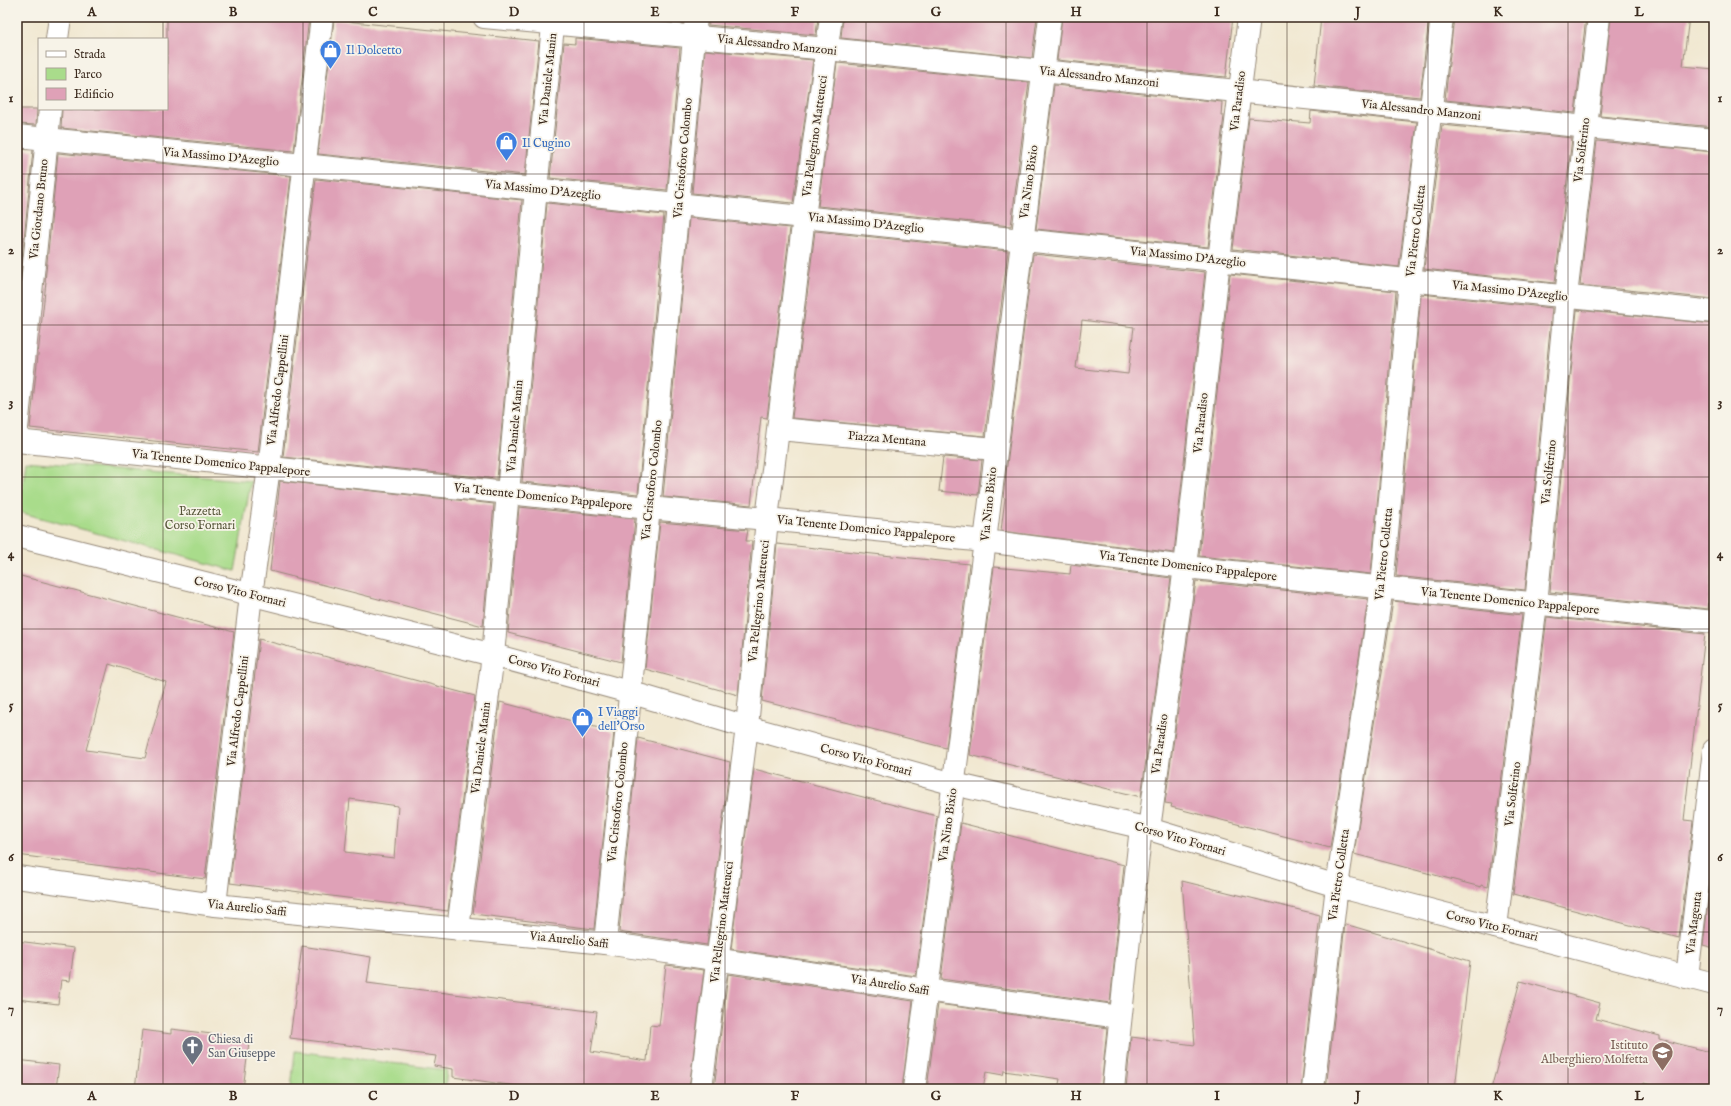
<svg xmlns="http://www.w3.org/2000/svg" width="1731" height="1106" viewBox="0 0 1731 1106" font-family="'IM FELL English',serif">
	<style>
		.green { fill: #a9dc8b; stroke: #728354 }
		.building { fill: #dfa1b7; fill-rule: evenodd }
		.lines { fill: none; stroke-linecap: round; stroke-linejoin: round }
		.minor-casing { stroke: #968978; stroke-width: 24 }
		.tertiary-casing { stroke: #968978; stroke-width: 24 }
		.minor { stroke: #fff; stroke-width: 22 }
		.tertiary { stroke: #fff; stroke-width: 22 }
		.grid { fill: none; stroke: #3b2a1e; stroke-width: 1; stroke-opacity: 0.55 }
		.labels { text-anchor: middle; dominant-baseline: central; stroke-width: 3.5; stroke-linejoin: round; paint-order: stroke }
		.street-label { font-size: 12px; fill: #3b2a1e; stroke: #f7f3e8 }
		.shop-label { font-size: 12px; fill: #366cbe; stroke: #f7f3e8; text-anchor: start }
		.park-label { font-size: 12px; fill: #565639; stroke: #f7f3e8 }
		.worship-label { font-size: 12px; fill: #5b616d; stroke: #f7f3e8; text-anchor: start }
		.education-label { font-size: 12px; fill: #785e54; stroke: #f7f3e8; text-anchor: end }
		.neatline { fill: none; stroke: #3b2a1e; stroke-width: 1.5 }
		.grid-label { font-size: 13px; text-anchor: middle; font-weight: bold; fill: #3b2a1e }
	</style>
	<rect width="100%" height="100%" fill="#f7f3e8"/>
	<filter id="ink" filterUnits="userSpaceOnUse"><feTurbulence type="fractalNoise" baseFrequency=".025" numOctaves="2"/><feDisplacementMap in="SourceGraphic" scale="8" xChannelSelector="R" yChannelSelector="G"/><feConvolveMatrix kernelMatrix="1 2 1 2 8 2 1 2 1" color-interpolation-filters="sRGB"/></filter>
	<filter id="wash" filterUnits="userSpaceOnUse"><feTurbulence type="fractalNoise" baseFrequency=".012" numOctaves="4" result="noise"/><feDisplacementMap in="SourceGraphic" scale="16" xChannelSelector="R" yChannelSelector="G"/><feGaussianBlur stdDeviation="0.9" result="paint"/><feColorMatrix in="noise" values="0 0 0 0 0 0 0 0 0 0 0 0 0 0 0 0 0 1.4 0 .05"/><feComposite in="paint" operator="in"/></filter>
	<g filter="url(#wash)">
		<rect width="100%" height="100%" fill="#f1e8d1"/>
		<g class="green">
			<polygon points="26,461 251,481 235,571 19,512"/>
			<polygon points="295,1051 447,1070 445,1089 291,1089"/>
		</g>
		<g id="blocks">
			<g class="building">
				<polygon points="167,17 309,17 294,151 61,128 62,109 167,109"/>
				<polygon points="619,17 683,17 683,23"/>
				<polygon points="708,17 818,17 816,35 708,25"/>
				<polygon points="843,17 1037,17 1032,58 841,38"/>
				<polygon points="1062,17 1233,17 1226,77 1057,60"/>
				<polygon points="1321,17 1429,17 1420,97 1314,86"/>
				<polygon points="1454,17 1586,17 1575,113 1445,100"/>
				<polygon points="1611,17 1689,17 1683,66 1714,69 1714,127 1600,116"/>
				<polygon points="334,20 539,41 525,175 318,154"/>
				<polygon points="575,38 680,48 667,190 550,178 564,43 575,44"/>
				<polygon points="705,50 813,60 793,203 692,193"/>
				<polygon points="837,63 1029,82 1011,226 818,206"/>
				<polygon points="1054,85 1222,102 1221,116 1224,116 1208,247 1036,229"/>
				<polygon points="17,109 37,109 36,125 17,124"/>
				<polygon points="1311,111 1417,122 1399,267 1233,249 1249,118 1310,123"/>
				<polygon points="1442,125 1572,138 1555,283 1424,269"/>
				<polygon points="1597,141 1714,152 1714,299 1580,285"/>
				<polygon points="17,149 33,150 20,280 17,280"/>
				<polygon points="58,153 291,176 258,452 30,428 46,282 45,282"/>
				<polygon points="316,179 522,200 497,479 283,457"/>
				<polygon points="547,203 664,215 638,494 522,482"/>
				<polygon points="689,218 790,228 767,418 761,417 751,505 663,497"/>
				<polygon points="815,231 1008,251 985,436 792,418"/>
				<path d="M1033 254 1205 272 1174 553 1001 531 1005 498 1003 497ZM1082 320 1134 327 1128 374 1076 368Z"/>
				<polygon points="1230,274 1396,291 1371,574 1199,556"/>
				<polygon points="1421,294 1552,308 1525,590 1396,576"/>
				<polygon points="1577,310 1714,324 1714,553 1708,609 1550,592"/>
				<polygon points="943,457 982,460 978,495 939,491"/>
				<polygon points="280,481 494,504 483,626 270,571"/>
				<polygon points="519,507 635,519 621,662 508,633"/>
				<polygon points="660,522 748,530 746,541 752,541 738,695 645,669"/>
				<polygon points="777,544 969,564 946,748 762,701"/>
				<polygon points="1071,565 1171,578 1141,797 970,755 994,567 1070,574"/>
				<path d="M17 575 234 632 205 879 17 855ZM109 664 166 682 145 758 86 750Z"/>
				<polygon points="1196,581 1368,599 1330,848 1171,807 1172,804 1165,803"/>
				<polygon points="1393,601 1522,615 1488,887 1481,885 1481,887 1354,854"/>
				<polygon points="1547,617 1705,634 1684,820 1693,821 1679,938 1513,894"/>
				<path d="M259 639 475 696 448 911 230 883ZM350 799 398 806 394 858 345 852Z"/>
				<polygon points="500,702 614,732 594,929 473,914"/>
				<polygon points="638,738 730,762 707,945 619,932"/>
				<polygon points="754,769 937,816 916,976 731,949"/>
				<polygon points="961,823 1124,865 1110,1003 941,979"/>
				<polygon points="1714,856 1714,948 1703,945"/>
				<polygon points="1182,881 1320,915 1301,1089 1126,1089 1131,1037 1195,1045"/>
				<polygon points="1345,924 1470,961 1455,1089 1326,1089"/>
				<polygon points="17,941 74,948 70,981 61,980 58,1004 17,999"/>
				<polygon points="302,946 371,957 367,983 597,1012 591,1052 647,1061 650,1025 659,1026 666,965 704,970 689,1089 538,1089 453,1077 453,1069 434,1066 436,1056 290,1038"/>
				<polygon points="728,974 913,1001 902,1089 714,1089"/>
				<polygon points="1520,981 1600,1003 1596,1019 1660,1036 1660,1039 1714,1053 1714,1089 1665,1089 1644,1083 1642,1089 1491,1089"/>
				<polygon points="938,1004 1107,1028 1101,1089 1058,1089 1060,1079 1004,1071 1003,1075 986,1072 983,1089 927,1089"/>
				<polygon points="171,1029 220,1035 219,1039 249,1043 243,1089 135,1089 142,1030 171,1034"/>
				<polygon points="17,1060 59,1065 56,1089 17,1089"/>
			</g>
		</g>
	</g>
	<g filter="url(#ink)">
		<use href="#blocks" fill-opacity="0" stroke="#968978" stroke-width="1"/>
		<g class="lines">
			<defs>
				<g id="minor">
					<polyline points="484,17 827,49 1714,140"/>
					<polyline points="57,39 60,17"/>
					<polyline points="17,136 304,165 1714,312"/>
					<polyline points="17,428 50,109"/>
					<polyline points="779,429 995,449"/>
					<polyline points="17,441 649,508 767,519 985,541 1185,567 1714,622"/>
					<polyline points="1149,829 1185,567 1219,260 1249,17"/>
					<polyline points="17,877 215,905 605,943 926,990 1120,1017"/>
					<polyline points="215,905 251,595 269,468 322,17"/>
					<polyline points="1496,927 1536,604 1566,296 1599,17"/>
					<polyline points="458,929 493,655 536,189 554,17"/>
					<polyline points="605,943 649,508 696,17"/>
					<polyline points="1687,977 1714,750"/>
					<polyline points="701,1089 747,727 767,519 804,217 831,17"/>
					<polyline points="914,1089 985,541 1050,17"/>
					<polyline points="1113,1089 1141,827"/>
					<polyline points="1313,1089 1337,886 1382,587 1410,280 1442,17"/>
				</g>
				<polyline id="tertiary" points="17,536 493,655 629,692 747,727 954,784 1149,829 1337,886 1714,984"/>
			</defs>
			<use href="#minor" class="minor-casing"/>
			<use href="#tertiary" class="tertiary-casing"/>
			<use href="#minor" class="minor"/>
			<use href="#tertiary" class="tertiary"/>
		</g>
	</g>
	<path class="grid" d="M163 17V39M303 17V1089M444 17V1089M584 17V1089M725 17V1089M866 17V1089M1006 17V1089M1147 17V1089M1287 17V1089M1428 17V1089M1568 17V1089M163 109V1089M17 174H1714M17 325H1714M17 477H1714M17 629H1714M17 781H1714M17 932H1714"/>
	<defs>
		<symbol id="shop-pin" viewBox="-11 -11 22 30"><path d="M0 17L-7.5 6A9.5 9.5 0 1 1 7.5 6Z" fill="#3f7fe0" stroke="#f7f3e8"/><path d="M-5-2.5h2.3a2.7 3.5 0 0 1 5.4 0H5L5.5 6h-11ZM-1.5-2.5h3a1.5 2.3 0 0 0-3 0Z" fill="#fff"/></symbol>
		<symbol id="church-pin" viewBox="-11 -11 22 30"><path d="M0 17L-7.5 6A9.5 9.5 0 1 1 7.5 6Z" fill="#6b7280" stroke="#f7f3e8"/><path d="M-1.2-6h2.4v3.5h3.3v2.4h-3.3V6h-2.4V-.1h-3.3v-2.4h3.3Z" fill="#fff"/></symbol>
		<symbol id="school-pin" viewBox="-11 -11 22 30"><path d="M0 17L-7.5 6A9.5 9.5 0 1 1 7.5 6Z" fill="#8d6e63" stroke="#f7f3e8"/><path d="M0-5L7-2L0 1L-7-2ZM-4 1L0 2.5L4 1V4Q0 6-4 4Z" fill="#fff"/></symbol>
	</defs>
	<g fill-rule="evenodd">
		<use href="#shop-pin" x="318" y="38" width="25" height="34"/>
		<use href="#shop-pin" x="494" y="130" width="25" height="34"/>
		<use href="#shop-pin" x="570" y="706" width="25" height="34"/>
		<use href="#church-pin" x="180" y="1034" width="25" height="34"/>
		<use href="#school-pin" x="1650" y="1040" width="25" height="34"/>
	</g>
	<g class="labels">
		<g class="street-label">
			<text transform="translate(777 45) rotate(6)">Via Alessandro Manzoni</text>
			<text transform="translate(1099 77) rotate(6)">Via Alessandro Manzoni</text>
			<text transform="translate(548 79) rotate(-84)">Via Daniele Manin</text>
			<text transform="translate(1238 101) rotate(-83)">Via Paradiso</text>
			<text transform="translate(1421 110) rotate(6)">Via Alessandro Manzoni</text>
			<text transform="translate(815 136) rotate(-82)">Via Pellegrino Matteucci</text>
			<text transform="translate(1582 150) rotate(-83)">Via Solferino</text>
			<text transform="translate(221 157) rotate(5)">Via Massimo D'Azeglio</text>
			<text transform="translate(683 158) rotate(-85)">Via Cristoforo Colombo</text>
			<text transform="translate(1029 182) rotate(-82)">Via Nino Bixio</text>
			<text transform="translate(543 190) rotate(6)">Via Massimo D'Azeglio</text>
			<text transform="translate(39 209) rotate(-84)">Via Giordano Bruno</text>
			<text transform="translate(866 223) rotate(6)">Via Massimo D'Azeglio</text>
			<text transform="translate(1416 231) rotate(-83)">Via Pietro Colletta</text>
			<text transform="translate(1188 257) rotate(6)">Via Massimo D'Azeglio</text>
			<text transform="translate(1510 291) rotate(6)">Via Massimo D'Azeglio</text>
			<text transform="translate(278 390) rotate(-83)">Via Alfredo Cappellini</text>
			<text transform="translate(1201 423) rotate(-84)">Via Paradiso</text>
			<text transform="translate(515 426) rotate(-85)">Via Daniele Manin</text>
			<text transform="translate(887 439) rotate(5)">Piazza Mentana</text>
			<text transform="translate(221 463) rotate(6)">Via Tenente Domenico Pappalepore</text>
			<text transform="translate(1549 472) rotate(-84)">Via Solferino</text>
			<text transform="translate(652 480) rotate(-84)">Via Cristoforo Colombo</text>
			<text transform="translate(543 497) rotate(6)">Via Tenente Domenico Pappalepore</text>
			<text transform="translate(989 504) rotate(-84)">Via Nino Bixio</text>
			<text transform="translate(866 529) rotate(6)">Via Tenente Domenico Pappalepore</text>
			<text transform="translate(1384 554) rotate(-84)">Via Pietro Colletta</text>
			<text transform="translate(1188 566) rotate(7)">Via Tenente Domenico Pappalepore</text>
			<text transform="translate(240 592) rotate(14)">Corso Vito Fornari</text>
			<text transform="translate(759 601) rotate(-84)">Via Pellegrino Matteucci</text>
			<text transform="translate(1510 601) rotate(6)">Via Tenente Domenico Pappalepore</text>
			<text transform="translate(554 671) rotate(15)">Corso Vito Fornari</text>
			<text transform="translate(238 711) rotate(-83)">Via Alfredo Cappellini</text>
			<text transform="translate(1160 744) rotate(-82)">Via Paradiso</text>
			<text transform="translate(481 748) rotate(-83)">Via Daniele Manin</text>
			<text transform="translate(866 760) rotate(15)">Corso Vito Fornari</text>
			<text transform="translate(1513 794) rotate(-83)">Via Solferino</text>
			<text transform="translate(618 802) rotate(-84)">Via Cristoforo Colombo</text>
			<text transform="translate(948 825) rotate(-82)">Via Nino Bixio</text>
			<text transform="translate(1180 839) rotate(16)">Corso Vito Fornari</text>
			<text transform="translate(1339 875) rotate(-82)">Via Pietro Colletta</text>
			<text transform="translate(247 908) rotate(6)">Via Aurelio Saffi</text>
			<text transform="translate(722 922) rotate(-83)">Via Pellegrino Matteucci</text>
			<text transform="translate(1694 923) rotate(-83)">Via Magenta</text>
			<text transform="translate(1492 926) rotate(14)">Corso Vito Fornari</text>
			<text transform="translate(569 940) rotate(6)">Via Aurelio Saffi</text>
			<text transform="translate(890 985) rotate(9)">Via Aurelio Saffi</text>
		</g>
		<g class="shop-label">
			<text x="346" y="50">Il Dolcetto</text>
			<text x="522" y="143">Il Cugino</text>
			<text x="598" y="712">I Viaggi<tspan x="598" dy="14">dell'Orso</tspan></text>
		</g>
		<g class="park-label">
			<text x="200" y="511">Pazzetta<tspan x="200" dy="14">Corso Fornari</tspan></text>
		</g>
		<g class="worship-label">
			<text x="208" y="1039">Chiesa di<tspan x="208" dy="14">San Giuseppe</tspan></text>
		</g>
		<g class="education-label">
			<text x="1648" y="1045">Istituto<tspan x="1648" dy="14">Alberghiero Molfetta</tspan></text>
		</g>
	</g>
	<rect width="1731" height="1106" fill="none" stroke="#f7f3e8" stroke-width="44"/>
	<rect x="38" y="38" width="130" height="72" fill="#f7f3e8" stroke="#aca397"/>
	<rect x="46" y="51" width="20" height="6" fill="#ffffff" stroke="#aca397"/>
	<text x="74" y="58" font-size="12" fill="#3b2a1e">Strada</text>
	<rect x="46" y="68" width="20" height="12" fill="#a9dc8b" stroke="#aca397"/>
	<text x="74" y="78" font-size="12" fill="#3b2a1e">Parco</text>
	<rect x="46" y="88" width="20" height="12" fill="#dfa1b7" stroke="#aca397"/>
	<text x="74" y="98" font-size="12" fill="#3b2a1e">Edificio</text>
	<rect x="22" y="22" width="1687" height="1062" class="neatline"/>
	<g class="grid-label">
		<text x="92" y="16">A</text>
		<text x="233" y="16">B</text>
		<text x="373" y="16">C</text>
		<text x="514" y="16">D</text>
		<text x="655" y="16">E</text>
		<text x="795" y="16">F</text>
		<text x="936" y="16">G</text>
		<text x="1076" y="16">H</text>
		<text x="1217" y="16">I</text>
		<text x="1358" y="16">J</text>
		<text x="1498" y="16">K</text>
		<text x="1639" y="16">L</text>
		<text x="11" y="102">1</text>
		<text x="1720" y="102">1</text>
		<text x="11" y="254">2</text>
		<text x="1720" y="254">2</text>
		<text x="11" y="406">3</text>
		<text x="1720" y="406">3</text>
		<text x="11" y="558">4</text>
		<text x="1720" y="558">4</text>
		<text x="11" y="709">5</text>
		<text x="1720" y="709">5</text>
		<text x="11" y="861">6</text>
		<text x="1720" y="861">6</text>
		<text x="11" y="1013">7</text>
		<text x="1720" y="1013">7</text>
		<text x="92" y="1100">A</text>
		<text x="233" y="1100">B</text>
		<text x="373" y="1100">C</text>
		<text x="514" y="1100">D</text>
		<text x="655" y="1100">E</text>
		<text x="795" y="1100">F</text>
		<text x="936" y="1100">G</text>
		<text x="1076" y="1100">H</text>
		<text x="1217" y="1100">I</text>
		<text x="1358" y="1100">J</text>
		<text x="1498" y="1100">K</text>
		<text x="1639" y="1100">L</text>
	</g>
</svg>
